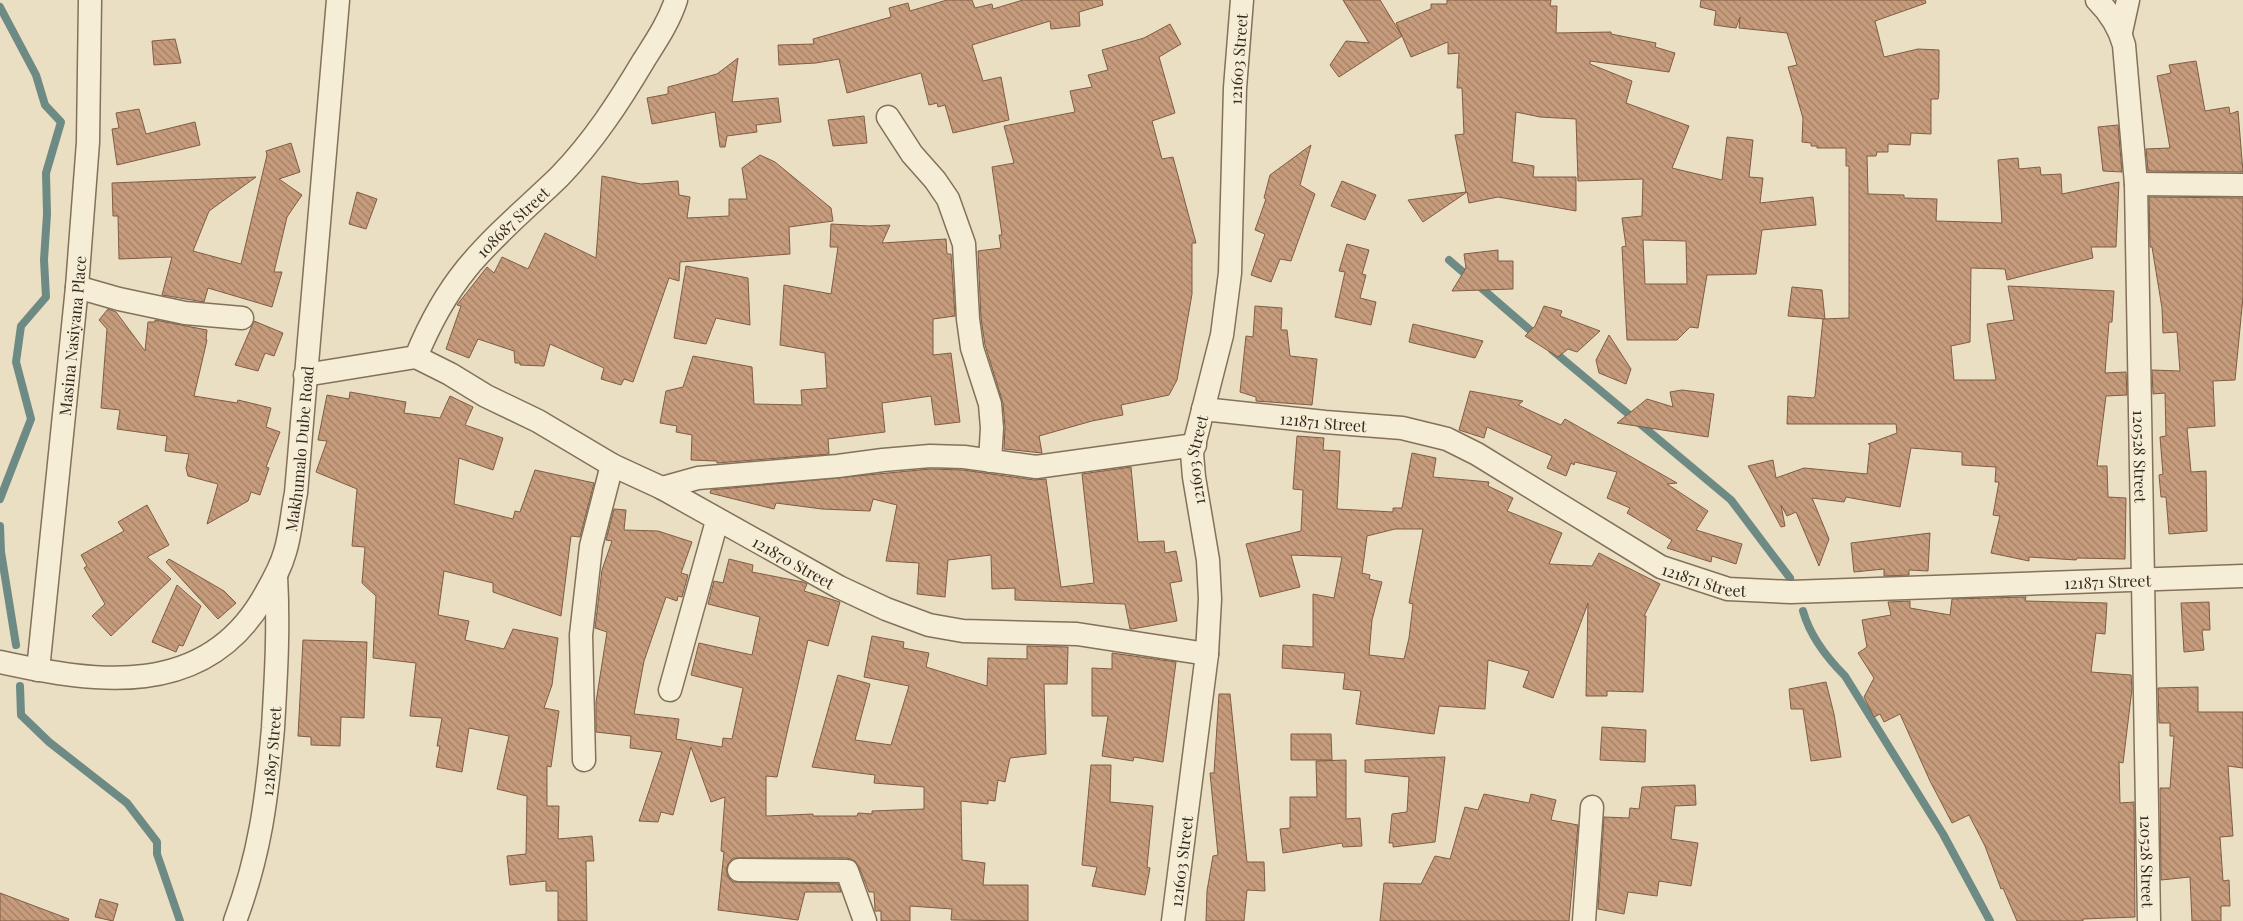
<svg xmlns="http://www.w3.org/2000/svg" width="2243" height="921" viewBox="0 0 2243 921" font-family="'Playfair Display',serif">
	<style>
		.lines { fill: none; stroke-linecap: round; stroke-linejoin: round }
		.stream { stroke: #6d8b84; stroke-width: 8 }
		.building { fill: url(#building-back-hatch); stroke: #805d43; fill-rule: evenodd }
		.minor-casing { stroke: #83715b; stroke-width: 25 }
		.minor { stroke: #f6edd6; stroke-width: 22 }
		.labels { text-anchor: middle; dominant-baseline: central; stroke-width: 4; stroke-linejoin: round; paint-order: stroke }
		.street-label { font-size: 16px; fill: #34291e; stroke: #f2ead2 }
	</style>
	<defs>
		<pattern id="building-back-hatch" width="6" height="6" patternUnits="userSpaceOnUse" patternTransform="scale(1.25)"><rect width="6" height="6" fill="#c69c7c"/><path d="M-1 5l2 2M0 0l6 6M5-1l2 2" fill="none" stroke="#a27f65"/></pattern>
	</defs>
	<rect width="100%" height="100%" fill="#eadfc3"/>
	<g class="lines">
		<g class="stream">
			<polyline points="0,7 36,75 45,105 61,122 46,173 47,214 44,260 46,297 21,326 16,362 31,419 0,499"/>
			<polyline points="1449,260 1538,337"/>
			<polyline points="1552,350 1731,500 1790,578"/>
			<polyline points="0,526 1,552 16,645"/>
			<path d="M1803 611C1810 636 1827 658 1845 676L1943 834 1990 921"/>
			<polyline points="20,686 21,715 49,742 127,803 157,842 157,854 180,921"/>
		</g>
	</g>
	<g class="building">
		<polygon points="947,0 972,0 975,8 992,4 993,9 1023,0 1102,0 1103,5 1079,12 1080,26 1051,29 1050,21 972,45 983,81 1001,77 1009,120 953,133 945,105 938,107 937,103 929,105 921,73 847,93 839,59 816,63 779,65 778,45 814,44 813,39 891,17 889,8 908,3 910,11"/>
		<path d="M1343 0H1380L1402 36 1396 23 1431 9V4H1447V0H1551L1550 6H1557L1556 33 1611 32V34L1656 43 1655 47 1675 53 1669 72 1590 61V64L1632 81 1626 103 1689 126 1672 168 1722 180 1727 137 1753 140 1749 177 1763 178 1760 203 1813 197 1816 225 1762 230 1756 274 1707 275 1698 328 1690 327 1677 340H1627L1622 247 1626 246 1622 218 1642 216 1643 179 1578 181 1576 119 1540 117 1516 112 1512 162 1534 166 1533 177H1576V211L1498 197 1469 203 1467 192 1423 222 1408 200 1466 192 1455 135 1464 134 1462 88H1457L1459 53 1448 54V42L1411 57 1402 36 1339 77 1330 65 1346 41 1369 43ZM1643 240 1686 241 1687 284H1645Z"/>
		<polygon points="1701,0 1925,0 1926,3 1875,21 1884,57 1918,49 1939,50 1939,91 1938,99 1931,99 1931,134 1911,133 1910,145 1888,144 1888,152 1877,152 1876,156 1867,156 1868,194 1904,195 1904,198 1937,199 1936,221 2002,223 1998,160 2018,158 2019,169 2040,167 2041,175 2061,174 2062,194 2119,182 2116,247 2091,247 2093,258 2007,280 2005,269 1971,268 1970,342 1951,346 1954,380 1996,380 1987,324 2014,320 2008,286 2114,291 2112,322 2109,322 2105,373 2126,372 2127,395 2106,396 2097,466 2107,466 2108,497 2126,498 2125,559 2077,558 2076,560 2029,557 2029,561 1991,553 2000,516 1993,515 1999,482 1995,482 1996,467 1962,465 1962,452 1911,448 1900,507 1846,497 1844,502 1812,498 1829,539 1819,566 1796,512 1787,516 1781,505 1785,526 1781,527 1748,466 1773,460 1776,478 1804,468 1867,474 1870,444 1868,444 1897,433 1896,424 1787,424 1788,396 1813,398 1815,396 1823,319 1849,318 1849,166 1846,166 1846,148 1817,148 1817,146 1811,146 1811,143 1802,142 1803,118 1788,67 1797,65 1787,33 1739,28 1740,17 1736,28 1714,25 1716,11 1700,7"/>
		<polygon points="1170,24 1181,44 1159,57 1175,113 1152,121 1162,159 1173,157 1196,243 1192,243 1192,294 1177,380 1169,395 1121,405 1123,415 1092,421 1039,436 1042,453 1004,449 1005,427 1003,403 985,345 981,318 978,251 1001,248 999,235 1002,235 992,167 1014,163 1004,126 1075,112 1070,91 1092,87 1088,75 1108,70 1102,50 1144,38"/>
		<polygon points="175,39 181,63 154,65 152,41"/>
		<polygon points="738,58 732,102 778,98 781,122 756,125 757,132 727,136 725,147 720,147 715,112 652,124 647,98 668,94 668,87 717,74"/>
		<polygon points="2196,61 2205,111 2229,107 2230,114 2238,111 2243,172 2148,171 2146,149 2170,148 2157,76 2171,73 2169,65"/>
		<polygon points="139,109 146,134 195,122 200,145 117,165 112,129 119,128 116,113"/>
		<polygon points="864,116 867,143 833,146 828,120"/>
		<polygon points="2118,125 2122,172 2103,171 2098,127"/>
		<polygon points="291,143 300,172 279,179 302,195 287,217 274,272 282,272 272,307 208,288 204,302 162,295 172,257 119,259 118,216 113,216 112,183 256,177 209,211 193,251 241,264 267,155 266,151"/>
		<polygon points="1311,145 1300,185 1315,194 1291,261 1280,259 1271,282 1251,275 1265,234 1255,230 1266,199 1264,198 1270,175"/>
		<polygon points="760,155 775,162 831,208 833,221 789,227 790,254 680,262 679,281 669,278 633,382 624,379 621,385 601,379 604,368 550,344 544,366 520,365 520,363 515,363 514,351 478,339 469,358 446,349 461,306 457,305 487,267 494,273 502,257 528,269 545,233 596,258 602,176 641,184 678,181 679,195 690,197 687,218 729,216 729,199 747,199 742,168"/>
		<polygon points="1342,181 1376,195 1365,220 1331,206"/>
		<polygon points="357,192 377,199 366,229 349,224"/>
		<polygon points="2149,197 2243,198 2243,297 2235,380 2213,381 2215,426 2187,428 2191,472 2206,471 2207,531 2169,534 2166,497 2161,497 2159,475 2163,474 2160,437 2166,436 2165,393 2153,394 2152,370 2180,371 2177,332 2163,333 2162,308 2152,247 2150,247"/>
		<polygon points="831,224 869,226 890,225 882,243 946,239 947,254 951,254 955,316 933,319 933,355 951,353 960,422 935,425 931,396 882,403 885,432 828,439 829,454 717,463 717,461 691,460 692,435 676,432 677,426 660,423 666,391 683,387 693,356 752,367 754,404 802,405 801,390 827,388 825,353 780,345 784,285 831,294 838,247 830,247"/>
		<polygon points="1347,244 1369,250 1362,274 1366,275 1360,298 1376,302 1371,325 1335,317 1345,272 1339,271"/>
		<polygon points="1498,250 1498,261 1513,261 1513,289 1452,291 1466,268 1464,254"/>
		<polygon points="686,266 748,278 750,325 716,318 706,344 674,338"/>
		<polygon points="1792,287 1822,290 1825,319 1788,316"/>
		<polygon points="1255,306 1282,308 1281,330 1287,330 1290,356 1317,359 1312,405 1256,401 1256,397 1240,392 1246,336 1253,337"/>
		<polygon points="1544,306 1562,311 1560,316 1600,331 1577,352 1568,349 1558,357 1525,336 1535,326"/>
		<polygon points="108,309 116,312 145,351 148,322 155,322 155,320 207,330 206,340 207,340 194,396 237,403 238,400 271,408 266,427 280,432 266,467 269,468 260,495 251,492 248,501 207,524 218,484 188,476 186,468 189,454 165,451 167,436 117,429 120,410 101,408 107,329 99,320"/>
		<polygon points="254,321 283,333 274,356 265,353 258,371 235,365"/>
		<polygon points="1413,324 1483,341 1475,358 1409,342"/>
		<polygon points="1609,335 1631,369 1626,384 1599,373 1596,360"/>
		<polygon points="1682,390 1714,394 1708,437 1617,423 1647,399 1673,407 1670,392"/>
		<polygon points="1470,391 1523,401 1518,405 1561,425 1565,419 1677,483 1667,484 1708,511 1696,530 1742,544 1736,564 1712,556 1711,562 1667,548 1672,540 1627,513 1630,508 1607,498 1617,472 1575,462 1574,465 1571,463 1566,476 1547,468 1552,456 1487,427 1484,438 1459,430"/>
		<polygon points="350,392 406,402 404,413 440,418 450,396 473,407 465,425 503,438 493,470 459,458 454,504 513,519 515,511 520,512 535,470 594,483 580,537 571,536 561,616 493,592 493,583 444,571 438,615 469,621 465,640 504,649 513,629 558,638 552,685 544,708 559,711 551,767 547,766 547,806 559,806 558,839 592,836 594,861 586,861 587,921 558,921 558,891 546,891 546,881 510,885 507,856 526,854 527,796 497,789 509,736 469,728 462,772 436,767 440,746 437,746 442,718 410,716 416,663 373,658 376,596 362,583 365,547 352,546 357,489 316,472 327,441 318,440 327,395 349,399"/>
		<path d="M1297 436 1324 438 1323 450 1340 451 1337 509 1393 512V508H1402L1412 453 1436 458 1433 477 1489 482 1488 486 1513 498 1507 511 1562 533 1549 564 1592 566 1599 553 1660 584 1644 616H1646L1643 692 1607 691V696H1586L1588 603 1553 698 1523 687 1529 671 1488 660 1485 709 1439 706 1434 734 1356 724 1361 691 1343 689 1345 673 1282 668 1283 645 1313 647V594L1334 598 1342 557 1291 555 1300 587 1260 597 1246 544 1301 531 1303 490 1293 489ZM1395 529H1423L1409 603 1413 604 1409 638 1404 659 1369 655 1372 620 1382 582 1369 579 1370 575 1362 573 1367 536Z"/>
		<polygon points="1131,467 1138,542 1164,541 1165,553 1176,551 1182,581 1170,583 1177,621 1132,629 1130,629 1125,604 1015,600 1015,588 992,589 991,555 948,560 945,597 917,594 919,563 886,561 897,505 873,499 870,511 822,509 776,503 774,509 710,493 711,490 930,469 963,470 1034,480 1046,479 1061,587 1094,583 1082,474"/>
		<polygon points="147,505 169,545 147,557 171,579 111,636 92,616 105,604 84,568 87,566 81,555 124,531 118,522"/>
		<polygon points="614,509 626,510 624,530 658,531 692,542 681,573 688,575 682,597 678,596 677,601 666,597 644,661 634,714 679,719 676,739 722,747 723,738 732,739 743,688 691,675 699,643 752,655 760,617 708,604 714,581 723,583 729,559 753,565 752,572 803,582 807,584 804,591 840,602 828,646 808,640 777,777 766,776 766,816 813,814 813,816 857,816 858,813 872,814 872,811 924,809 924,787 874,783 875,775 812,767 838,675 870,684 855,740 891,745 909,686 864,677 872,636 904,642 903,648 929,653 926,667 987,686 988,658 1027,659 1027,646 1068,647 1067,684 1044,684 1046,754 1010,758 1005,782 998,780 995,801 988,800 988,804 961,801 962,860 985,863 983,885 1028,885 1028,921 951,920 952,909 910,906 910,921 881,921 881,911 875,911 875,909 874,892 869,892 859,867 855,861 847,858 733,858 728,864 726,870 728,877 733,882 838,884 841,892 805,892 798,920 718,910 724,852 721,851 725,797 711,802 691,747 673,815 661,812 658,822 639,821 662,752 630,748 631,736 596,732 596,702 607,632 595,628 602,570 612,541 606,540"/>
		<polygon points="1930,533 1928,571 1909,570 1909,575 1884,576 1884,569 1854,572 1851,543"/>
		<polygon points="169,559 224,591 236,603 218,619 166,562"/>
		<polygon points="177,585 201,606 183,646 179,645 176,652 152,642"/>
		<polygon points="2026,597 2025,601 2107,603 2105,634 2096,633 2091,672 2131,675 2132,689 2123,763 2119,762 2120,803 2134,802 2135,917 2083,919 2083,921 2017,921 2003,888 2001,889 1985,846 1969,815 1952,823 1930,781 1900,714 1884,722 1880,714 1874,717 1864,697 1874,678 1858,653 1867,647 1862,620 1891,615 1888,602 1910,601 1910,608 1950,615 1952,599"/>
		<polygon points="2209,602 2210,630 2202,630 2204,650 2184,652 2181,603"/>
		<polygon points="303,640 367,642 364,718 341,717 340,746 311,745 311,737 298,736"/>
		<polygon points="1112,653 1176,662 1163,762 1134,757 1133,761 1102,756 1108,716 1092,716 1092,668 1112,669"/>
		<polygon points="1826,682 1834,714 1841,757 1811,761 1803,709 1791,709 1789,689"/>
		<polygon points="2198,687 2198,712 2243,712 2243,768 2228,766 2233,836 2220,837 2223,881 2229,880 2230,906 2221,906 2221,921 2192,921 2190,877 2161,880 2160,788 2170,788 2174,736 2170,736 2170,723 2159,723 2158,688"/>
		<polygon points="1219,694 1230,694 1247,862 1264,862 1265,891 1247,890 1244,921 1206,921 1207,891 1213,856 1218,855 1210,773 1214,773"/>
		<polygon points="1602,727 1646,730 1645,762 1600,760"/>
		<polygon points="1291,734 1331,734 1332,760 1291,760"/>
		<polygon points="1445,757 1435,842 1393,847 1393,843 1389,843 1392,814 1407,812 1409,777 1365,772 1365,760"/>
		<polygon points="1346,760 1346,819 1360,818 1362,846 1343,847 1342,843 1283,853 1280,829 1290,828 1290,797 1317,797 1316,761"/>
		<polygon points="1091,765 1111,765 1110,802 1153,806 1147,867 1150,868 1145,895 1092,886 1097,867 1082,865"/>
		<polygon points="1695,785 1696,805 1675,806 1671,839 1698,843 1691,886 1659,881 1657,896 1628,892 1624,914 1598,909 1604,817 1629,818 1630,808 1639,809 1642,787"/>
		<polygon points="1484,794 1529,803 1531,794 1556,800 1551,820 1578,825 1569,921 1380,921 1384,883 1421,884 1435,856 1450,859 1465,807 1478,810"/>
		<polygon points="0,893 69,919 68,921 0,921"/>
		<polygon points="100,899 118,904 113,921 95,917"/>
	</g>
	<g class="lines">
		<defs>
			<g id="minor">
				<path id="s1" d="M2097 0C2110 13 2119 27 2124 45L2136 184 2149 921"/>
				<polyline points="2121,32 2128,0"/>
				<polyline points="888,117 912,154 935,180 948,199 964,244 968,319 972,348 990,404 992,428 990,461"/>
				<polyline points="2136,184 2243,185"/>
				<polyline points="77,287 119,299 185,313 242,318"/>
				<path id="s2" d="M416 357 450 374 486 396 538 421 612 465 662 488 839 587 886 609 929 625 963 631 1077 634 1207 654"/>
				<path id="s3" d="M305 375 416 357C429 325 445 295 467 268 494 235 528 207 559 177 593 142 619 102 644 60 656 41 669 22 676 0"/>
				<path id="s4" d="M1203 409 1325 422 1402 428 1447 439 1477 454 1661 567 1728 589 1791 592 2243 576"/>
				<polyline points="662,488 698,478 838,466 883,460 930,456 964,457 1036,467 1195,445"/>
				<path id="s5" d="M0 662C96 683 203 699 262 600 271 584 280 570 285 552 291 533 292 512 296 493L338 0"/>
				<path id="s6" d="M38 670 77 287 88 142 90 0"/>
				<polyline points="670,690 717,521"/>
				<polyline points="584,760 581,635 591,546 612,465"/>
				<polyline points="739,870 847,871 865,921"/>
				<path id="s7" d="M235 921C260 854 267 799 273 728 276 677 279 628 276 576"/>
				<path id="s8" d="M1173 921 1207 654 1210 599 1208 560 1194 477 1192 453 1222 335 1230 273 1235 88 1242 0"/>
				<polyline points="1584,921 1592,807"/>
			</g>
		</defs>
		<use href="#minor" class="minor-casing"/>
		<use href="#minor" class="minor"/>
	</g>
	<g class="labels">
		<g class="street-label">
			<text stroke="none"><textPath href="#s8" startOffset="870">121603 Street</textPath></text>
			<text stroke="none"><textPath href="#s3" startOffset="280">108687 Street</textPath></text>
			<text stroke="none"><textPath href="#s6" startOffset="336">Masina Nasiyana Place</textPath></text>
			<text stroke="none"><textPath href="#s4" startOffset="121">121871 Street</textPath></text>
			<text stroke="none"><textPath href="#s5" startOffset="449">Makhumalo Dube Road</textPath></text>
			<text stroke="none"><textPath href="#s1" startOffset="465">120528 Street</textPath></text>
			<text stroke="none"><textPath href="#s8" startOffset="465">121603 Street</textPath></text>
			<text stroke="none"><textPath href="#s2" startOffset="430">121870 Street</textPath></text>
			<text stroke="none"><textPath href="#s4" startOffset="541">121871 Street</textPath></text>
			<text stroke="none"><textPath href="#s4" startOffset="946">121871 Street</textPath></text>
			<text stroke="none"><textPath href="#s7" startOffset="174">121897 Street</textPath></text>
			<text stroke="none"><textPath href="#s1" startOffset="870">120528 Street</textPath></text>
			<text stroke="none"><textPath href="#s8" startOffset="60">121603 Street</textPath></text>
		</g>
	</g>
</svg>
